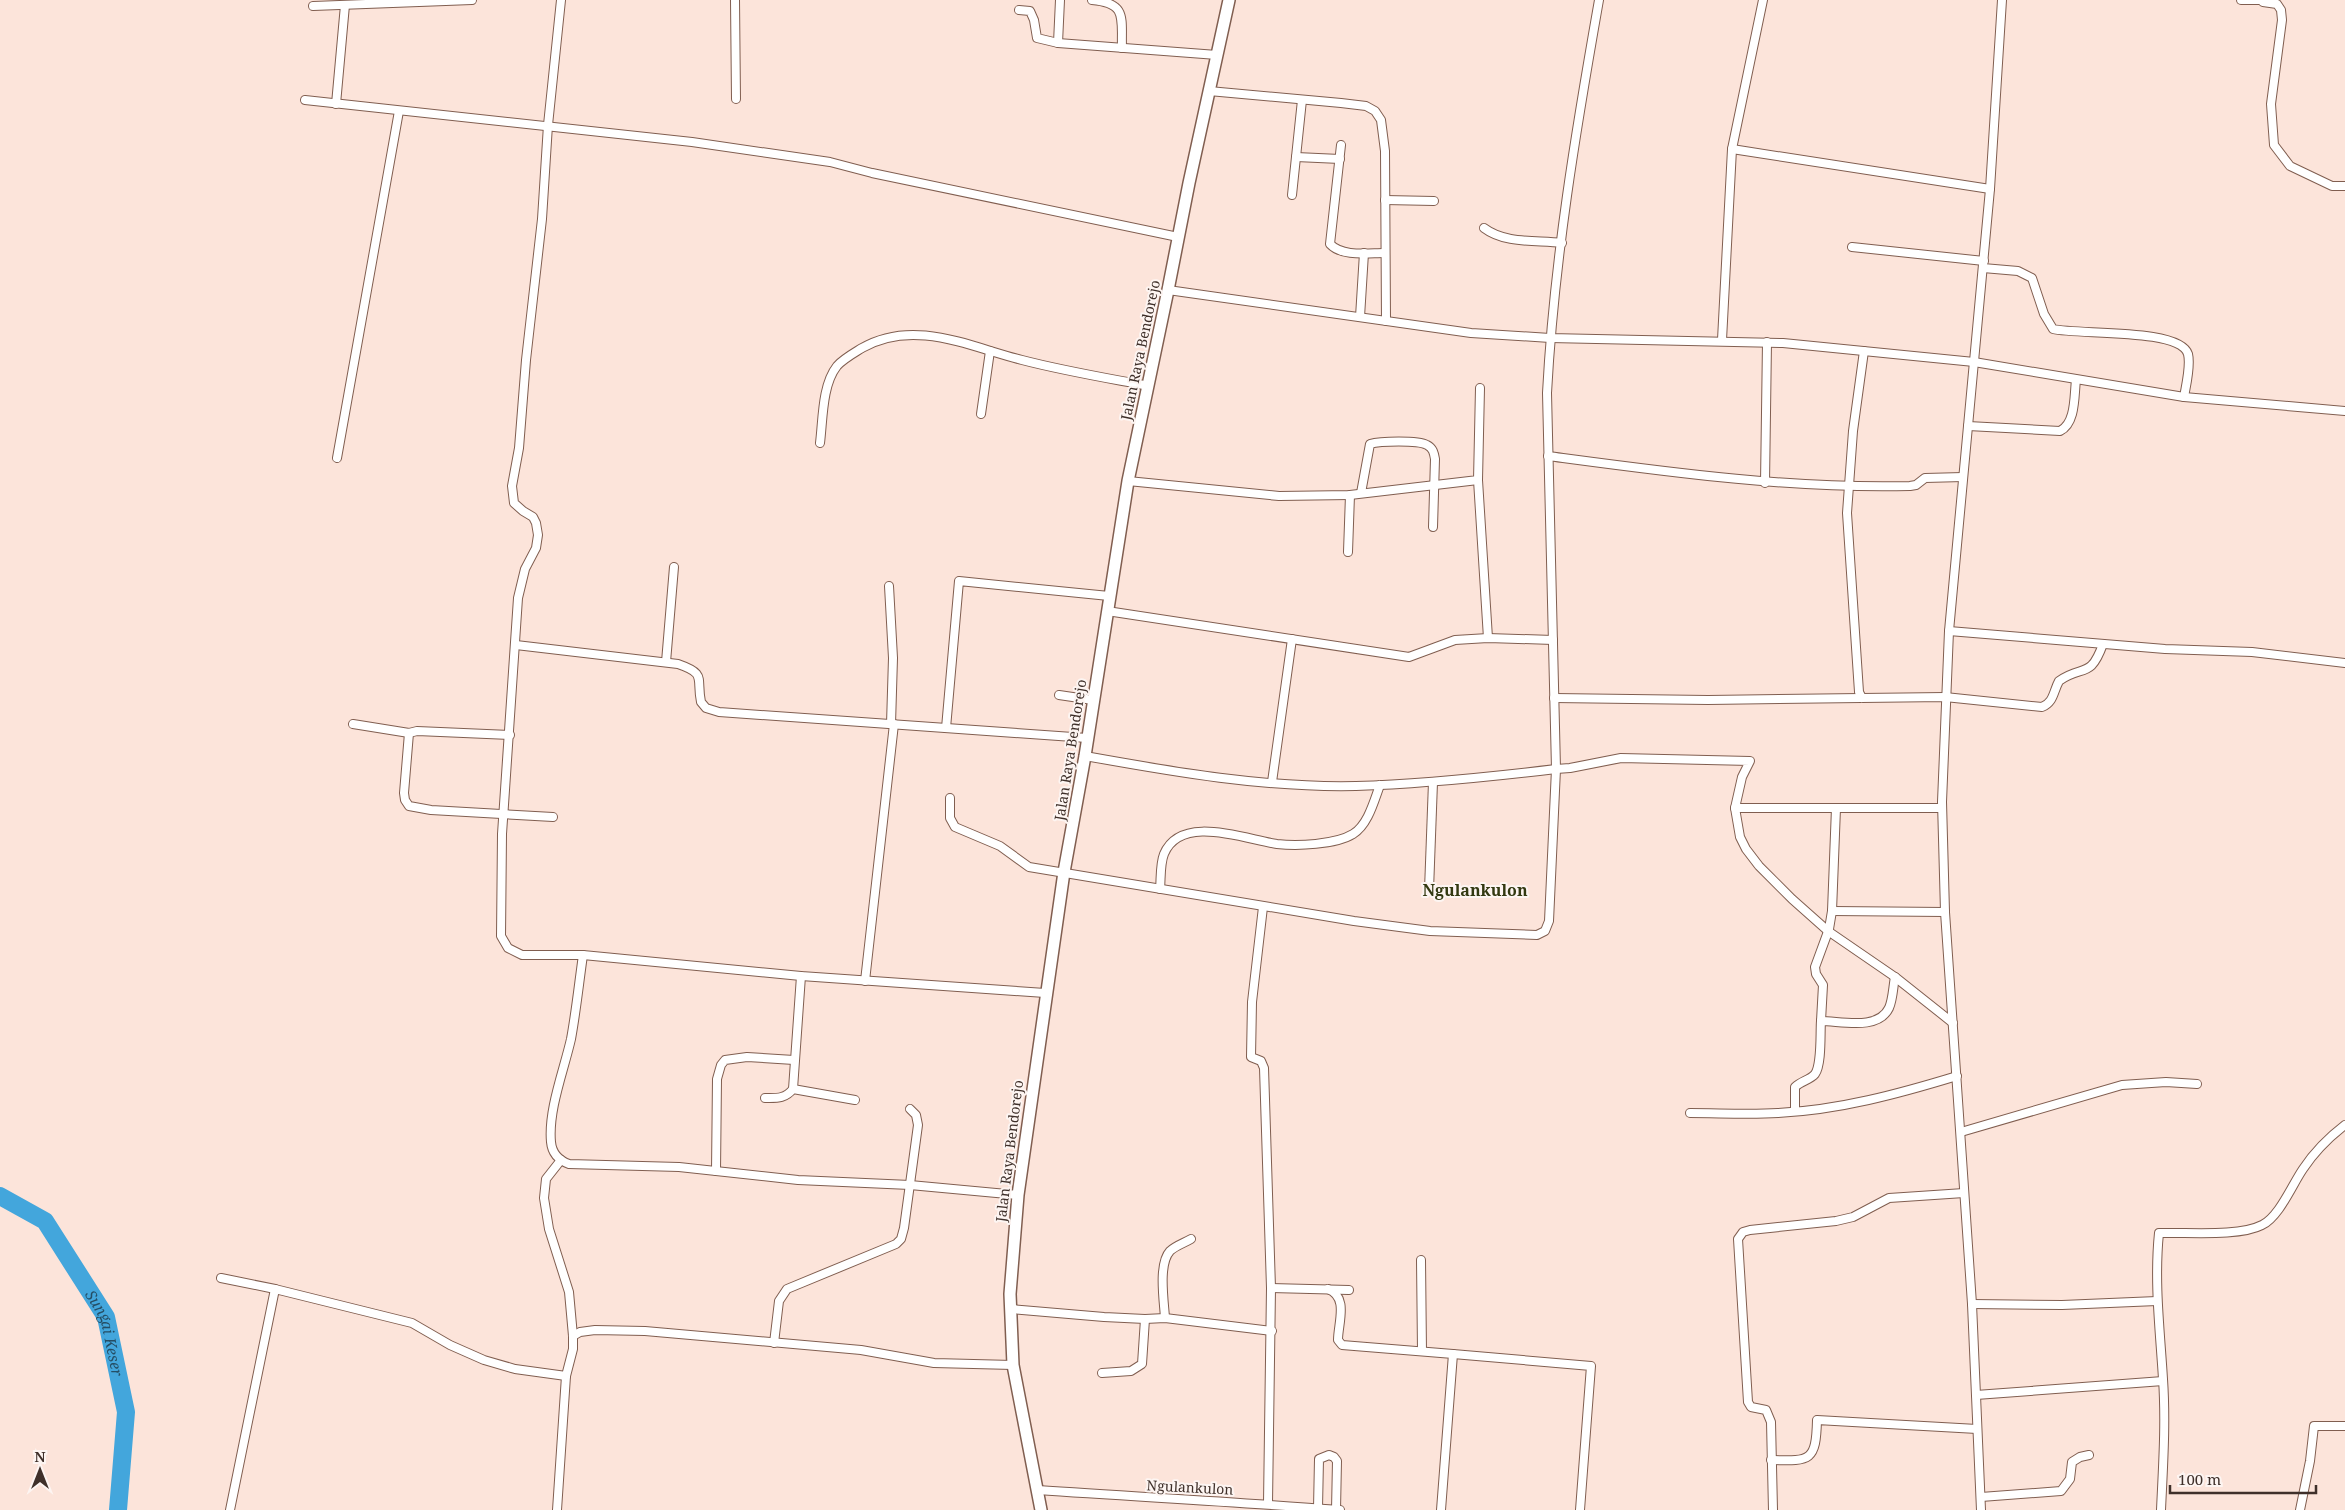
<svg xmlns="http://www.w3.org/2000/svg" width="2345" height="1510" viewBox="0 0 2345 1510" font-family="'Noto Serif',serif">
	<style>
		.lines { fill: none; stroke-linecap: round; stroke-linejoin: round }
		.river { stroke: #43a6dc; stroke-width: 18 }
		.street-casing { stroke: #805e50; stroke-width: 10 }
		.secondary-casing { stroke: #805e50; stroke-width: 14 }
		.street { stroke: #fff; stroke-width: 8 }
		.secondary { stroke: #fff; stroke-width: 11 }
		.labels { text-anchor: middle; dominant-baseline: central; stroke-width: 4; stroke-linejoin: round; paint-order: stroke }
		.street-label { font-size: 14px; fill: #3f302a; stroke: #fdf5f2 }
		.water-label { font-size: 15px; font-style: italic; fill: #254e65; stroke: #fdf5f2 }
		.quarter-label { font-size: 16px; font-weight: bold; fill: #333911; stroke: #fdf5f2 }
	</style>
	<rect width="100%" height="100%" fill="#fce4da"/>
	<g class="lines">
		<path class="river" id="s1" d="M0 1196 45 1221 106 1317 126 1412 118 1510"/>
		<defs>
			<g id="street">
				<polyline points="561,0 548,125 542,219 526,360 519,448 512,486 514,503 523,511 533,517 536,523 538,535 536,548 525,569 518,598 502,834 501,936 508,948 522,955 583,955 801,976 1045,993"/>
				<polyline points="735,0 736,99"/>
				<path d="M1092 0C1128 3 1121 19 1122 48"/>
				<polyline points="2241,0 2263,0"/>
				<polyline points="2263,2 2277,4 2281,10 2282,20 2271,104 2274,145 2290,166 2332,186 2345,186"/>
				<polyline points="313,6 472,0"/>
				<polyline points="1019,10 1030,11 1034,20 1037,38 1058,43 1217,55"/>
				<polyline points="1058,43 1060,0"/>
				<polyline points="1209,91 1341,103 1366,106 1375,111 1381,120 1385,151 1386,321"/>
				<polyline points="305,100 692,142 830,162 872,173 1178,237"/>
				<polyline points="336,104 345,5"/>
				<path d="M1341 145 1330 244C1342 257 1368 253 1384 253"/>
				<polyline points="1732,149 1990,189"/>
				<polyline points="1296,157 1340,159"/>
				<polyline points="1292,195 1302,100"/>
				<polyline points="1385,200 1434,201"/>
				<path d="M1484 228C1505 244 1536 240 1562 243"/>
				<polyline points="1852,247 1984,261"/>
				<path d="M1983 268 2018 271 2032 278 2044 314 2053 329C2078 335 2180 328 2188 354 2191 366 2186 385 2184 397"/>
				<polyline points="1168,290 1471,333 1550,338 1783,343 1974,362 2184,397 2345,411"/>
				<polyline points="1360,317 1364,253"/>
				<polyline points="1722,340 1732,149 1763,0"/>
				<polyline points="981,414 990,351"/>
				<path d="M1968 426 2060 431C2076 423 2074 396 2076 380"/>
				<path d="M820 443C823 419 822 385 837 366 843 359 854 353 862 348 914 318 970 347 1022 360 1064 371 1107 378 1149 386"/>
				<path d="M1548 456C1668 472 1789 489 1910 486L1916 485 1925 478 1963 477"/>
				<polyline points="337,458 399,111"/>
				<polyline points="1478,480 1488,638"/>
				<polyline points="1128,481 1279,496 1350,495 1478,480 1480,388"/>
				<polyline points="1765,483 1767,342"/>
				<path d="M1361 493 1370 444C1380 441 1418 440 1427 445 1433 448 1434 453 1435 459L1433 527"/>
				<polyline points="1348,552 1350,495"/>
				<polyline points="889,586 893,658 891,724"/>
				<polyline points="1107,611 1409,657 1455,640 1488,638 1553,640"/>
				<polyline points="1949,631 2165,649 2252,652 2345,663"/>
				<path d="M516 645 678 664C707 674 696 678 701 702L706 708 719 712 1087 738"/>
				<polyline points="666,662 674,567"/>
				<polyline points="1059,695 1093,700"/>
				<path d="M1554 698 1708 700 1945 697 2042 707C2054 702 2053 692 2059 681 2083 664 2090 680 2103 644"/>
				<polyline points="1862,698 1859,692 1847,513 1853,431 1864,351"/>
				<polyline points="353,724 409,733 417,731 510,735"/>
				<polyline points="946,728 959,581 1109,596"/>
				<polyline points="409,733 404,793 405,800 409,806 431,810 553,817"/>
				<path d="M1085 756C1174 772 1265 788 1356 786 1423 784 1489 777 1556 769L1547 393C1554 261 1576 130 1599 0"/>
				<polyline points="1272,782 1292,639"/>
				<polyline points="950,798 950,818 955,827 1000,846 1029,867 1354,921 1430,931 1537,935 1545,931 1549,921 1556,769 1570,768 1621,758 1750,761 1742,777 1735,808 1740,837 1746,849 1759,866 1792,899 1828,931 1895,977 1953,1023"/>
				<polyline points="1735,808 1942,808"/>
				<path d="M1160 889C1161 878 1160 864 1164 854 1181 813 1247 840 1277 844 1297 846 1335 845 1353 834 1368 825 1374 801 1380 785"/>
				<polyline points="1429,890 1433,782"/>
				<polyline points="1263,907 1252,1002 1251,1057 1261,1061 1264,1068 1271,1288 1268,1503"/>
				<polyline points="1832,911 1945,912"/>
				<path d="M583 955C579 983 576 1012 571 1039 564 1070 548 1110 551 1142 552 1153 558 1160 569 1164L679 1167 798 1180 910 1185 1018 1195"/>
				<polyline points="865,981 894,724"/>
				<polyline points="1821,1021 1823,985 1816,974 1815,967 1829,929 1832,911 1836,808"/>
				<polyline points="793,1089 855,1100"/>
				<path d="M765 1098C777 1098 785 1099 793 1089L801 976"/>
				<path d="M1795 1111V1087C1801 1081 1810 1080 1815 1074 1822 1064 1820 1033 1821 1021 1841 1021 1878 1031 1889 1008 1893 999 1893 987 1895 977"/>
				<path d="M1690 1113C1719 1113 1749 1115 1778 1113 1839 1110 1898 1094 1957 1076"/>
				<polyline points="1961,1132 2122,1085 2166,1082 2197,1084"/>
				<polyline points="716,1171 717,1079 721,1065 725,1060 747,1057 794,1060"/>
				<polyline points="1421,1260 1422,1351"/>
				<polyline points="221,1278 275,1289"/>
				<polyline points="1271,1288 1349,1290"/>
				<path d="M1328 1289C1349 1297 1338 1323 1338 1340L1342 1345 1453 1354 1441 1510"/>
				<polyline points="1972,1304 2062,1305 2157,1301"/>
				<polyline points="1011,1309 1104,1317 1145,1319 1165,1318 1272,1331"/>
				<path d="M1165 1318C1164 1301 1158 1264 1170 1251 1175 1246 1184 1243 1191 1239"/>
				<polyline points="573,1336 580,1332 595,1330 645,1331 861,1350 934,1363 1013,1365"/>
				<polyline points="774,1343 779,1301 787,1289 896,1244 901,1239 904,1228 918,1125 916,1115 910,1109"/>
				<polyline points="1453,1354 1591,1366 1580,1510"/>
				<polyline points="1102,1373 1131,1371 1142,1364 1145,1319"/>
				<polyline points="1976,1395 2163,1381"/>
				<path d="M1771 1460C1810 1461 1816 1462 1817 1420L1977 1429"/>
				<path d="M1038 1490C1139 1497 1240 1502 1340 1510"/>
				<polyline points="1981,1497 2061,1491 2070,1479 2072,1462 2080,1457 2089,1455"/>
				<polyline points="1318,1508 1319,1459 1329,1455 1334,1457 1337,1461 1336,1510"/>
				<polyline points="230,1510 275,1289 412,1323 450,1345 484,1360 515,1369 566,1376"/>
				<polyline points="557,1510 566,1376 573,1349 573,1336 569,1292 549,1229 544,1198 546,1179 561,1160"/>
				<polyline points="1773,1510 1771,1422 1766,1410 1751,1407 1748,1402 1738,1239 1743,1232 1750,1230 1836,1221 1853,1217 1889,1198 1964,1193"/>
				<polyline points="1981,1510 1972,1304 1945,912 1942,802 1949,631 1990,189 2002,0"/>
				<path d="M2161 1510C2163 1466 2166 1423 2163 1379 2160 1330 2154 1282 2159 1233 2187 1232 2239 1237 2262 1225 2279 1217 2292 1185 2303 1169 2315 1151 2328 1138 2345 1125"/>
				<polyline points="2300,1510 2310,1461 2314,1426 2345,1426"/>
			</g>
			<polyline id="secondary" points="1041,1510 1013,1365 1010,1294 1018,1195 1064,872 1085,756 1128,481 1168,290 1189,183 1229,0"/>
		</defs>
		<use href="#street" class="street-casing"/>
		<use href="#secondary" class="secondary-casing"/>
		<use href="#street" class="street"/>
		<use href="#secondary" class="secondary"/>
	</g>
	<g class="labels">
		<g class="street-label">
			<text transform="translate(1140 350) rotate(-78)">Jalan Raya Bendorejo</text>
			<text transform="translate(1070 750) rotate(-81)">Jalan Raya Bendorejo</text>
			<text transform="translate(1009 1151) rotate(-83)">Jalan Raya Bendorejo</text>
			<text transform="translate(1190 1487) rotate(3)">Ngulankulon</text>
		</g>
		<g class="water-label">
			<text stroke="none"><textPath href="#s1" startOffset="180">Sungai Keser</textPath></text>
		</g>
		<g class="quarter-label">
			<text x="1475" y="890">Ngulankulon</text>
		</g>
	</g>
	<g transform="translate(40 1470)" stroke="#fdf5f2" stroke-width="4" paint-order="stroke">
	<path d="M0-4L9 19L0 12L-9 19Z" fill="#3f302a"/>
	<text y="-8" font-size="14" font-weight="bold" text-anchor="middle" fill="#3f302a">N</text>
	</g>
	<path d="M2170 1485v8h146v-8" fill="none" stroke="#3f302a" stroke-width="2.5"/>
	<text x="2178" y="1485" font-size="15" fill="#3f302a" stroke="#fdf5f2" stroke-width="4" paint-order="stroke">100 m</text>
</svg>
